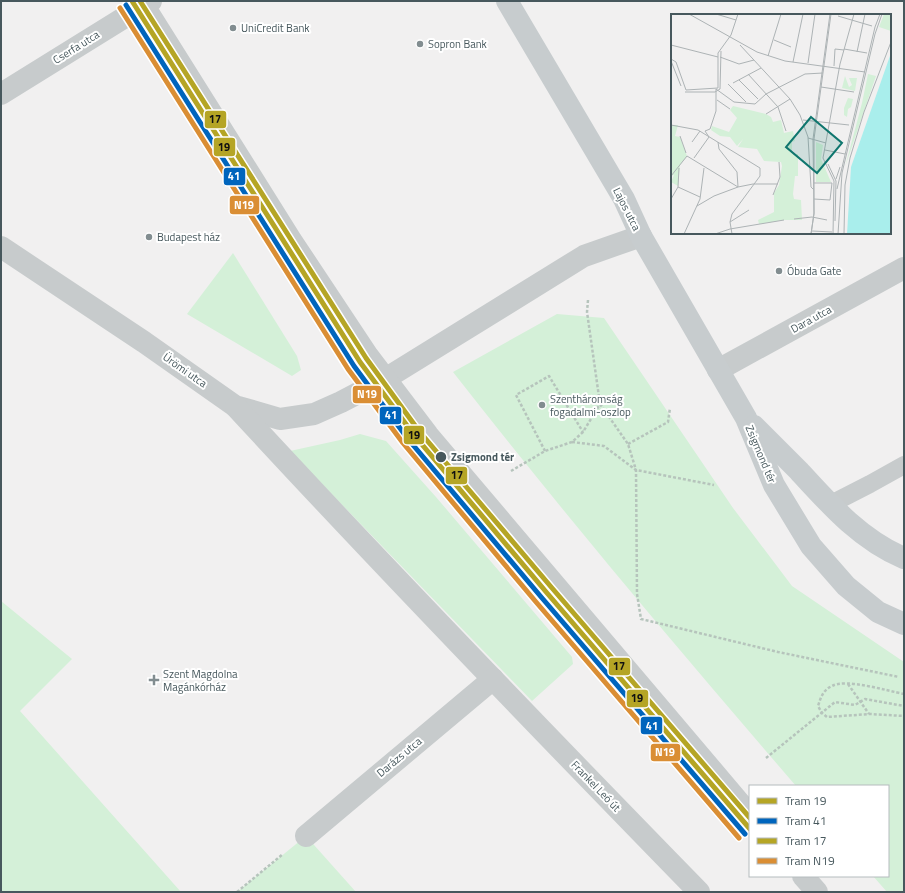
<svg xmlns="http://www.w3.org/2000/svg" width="905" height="893" viewBox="0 0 905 893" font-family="'Titillium Web',sans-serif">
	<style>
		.green { fill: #d4f0d8 }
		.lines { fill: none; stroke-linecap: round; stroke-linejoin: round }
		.path { stroke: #b6c4bc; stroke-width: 2.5; stroke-dasharray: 3 2; stroke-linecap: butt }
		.service { stroke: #c7cbcc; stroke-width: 18 }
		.minor { stroke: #c7cbcc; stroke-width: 22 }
		.tertiary { stroke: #c7cbcc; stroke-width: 22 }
		.secondary { stroke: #c7ccce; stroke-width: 22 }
		.tram-1-casing { stroke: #fff; stroke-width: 8 }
		.tram-2-casing { stroke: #fff; stroke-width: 8 }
		.tram-3-casing { stroke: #fff; stroke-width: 8 }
		.tram-4-casing { stroke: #fff; stroke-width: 8 }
		.tram-1 { stroke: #b5a525; stroke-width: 5 }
		.tram-2 { stroke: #0065bd; stroke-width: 5 }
		.tram-3 { stroke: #b5a525; stroke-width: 5 }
		.tram-4 { stroke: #da8e34; stroke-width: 5 }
		.poi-dot { fill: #828d90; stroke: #fff; stroke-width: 1.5 }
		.stop-dot { fill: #47585d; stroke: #fff; stroke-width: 1.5 }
		.labels { text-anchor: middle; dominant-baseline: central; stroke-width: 4; stroke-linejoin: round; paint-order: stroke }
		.poi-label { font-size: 11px; fill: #47585d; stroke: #fff; text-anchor: start }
		.street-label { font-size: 11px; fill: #47585d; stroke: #fff }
		.stop-label { font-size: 11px; font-weight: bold; fill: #47585d; stroke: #fff; text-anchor: start }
		.inset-road { fill: none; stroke: #adb3b5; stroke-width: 1 }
		.view { fill: #0f766e; fill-opacity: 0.15; stroke: #0f766e; stroke-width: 2 }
		.inset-edge { fill: none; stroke: #47585d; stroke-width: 2 }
		.line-badge { stroke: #fff; stroke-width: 1.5 }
		.badge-label { font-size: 11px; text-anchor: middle; font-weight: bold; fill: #fff }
		.pale-badge-label { font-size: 11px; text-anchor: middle; font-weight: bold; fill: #111 }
	</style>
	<rect width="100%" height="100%" fill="#f1f0f0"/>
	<g class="green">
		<polygon points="233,253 297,356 301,370 292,376 187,314"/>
		<path d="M557 314 604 318 733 508 792 586 904 662V892H887L873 876H888V786H796C679 650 563 513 453 372Z"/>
		<polygon points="360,434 386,441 436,497 572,657 573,664 532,701 290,451 340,440"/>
		<polygon points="1,601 72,659 20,711 181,892 1,892"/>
		<polygon points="306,836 356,892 237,892"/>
	</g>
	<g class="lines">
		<g class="path">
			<polyline points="588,300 587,312 600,404 628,444 636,470 637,594 641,619 778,652 899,677"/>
			<polyline points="572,442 604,446 636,470 714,485"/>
			<polyline points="628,444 668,422 670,408"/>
			<polyline points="545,451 516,395 549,376 583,432"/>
			<polyline points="511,471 545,451 572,442 583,432 600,404"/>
			<polyline points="848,684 869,714"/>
			<path d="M904 694C888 691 845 678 832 686 823 690 821 697 818 706L822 713 827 717 870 714 904 716"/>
			<polyline points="766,758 835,702 855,705 865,699 904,706"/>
			<polyline points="237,892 283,854"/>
		</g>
		<polyline class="service" points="829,505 870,484 904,465"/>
		<g class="minor">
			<polyline points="1,94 151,1"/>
			<polyline points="1,247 144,342 235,406 280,419 314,414 341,402 385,379 584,256 641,236"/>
			<polyline points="718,370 904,268"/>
			<path d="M236 407C387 571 543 732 699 892"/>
			<polyline points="306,836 493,679"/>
		</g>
		<g class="tertiary">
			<polyline points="141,1 291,240 368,356 428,435 750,815"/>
			<polyline points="803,876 817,892"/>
		</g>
		<g class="secondary">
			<polyline points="507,1 624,199 641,236 746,418 774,485 811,546 846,586 878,612 904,624"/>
			<path d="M754 426C769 441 784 456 799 471 830 505 861 540 904 558"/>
		</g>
		<defs>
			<polyline id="tram-1" points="132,1 360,362 414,435 547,593 750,829"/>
			<polyline id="tram-2" points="126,5 354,366 408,439 542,598 745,834"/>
			<polyline id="tram-3" points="140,1 366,358 419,431 552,588 750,818"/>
			<polyline id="tram-4" points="120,8 348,369 403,443 536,602 739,838"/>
		</defs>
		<use href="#tram-1" class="tram-1-casing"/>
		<use href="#tram-2" class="tram-2-casing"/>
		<use href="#tram-3" class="tram-3-casing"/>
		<use href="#tram-4" class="tram-4-casing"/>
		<use href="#tram-1" class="tram-1"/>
		<use href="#tram-2" class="tram-2"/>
		<use href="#tram-3" class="tram-3"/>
		<use href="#tram-4" class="tram-4"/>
	</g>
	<g class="poi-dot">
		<circle cx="233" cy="28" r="4"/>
		<circle cx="420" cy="44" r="4"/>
		<circle cx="149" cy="237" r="4"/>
		<circle cx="779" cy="271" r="4"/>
		<circle cx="542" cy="405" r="4"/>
		<path d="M152 674h4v4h4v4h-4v4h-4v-4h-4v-4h4z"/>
	</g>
	<circle class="stop-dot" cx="441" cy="457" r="6"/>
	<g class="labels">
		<g class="poi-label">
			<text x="241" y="28">UniCredit Bank</text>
			<text x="428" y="44">Sopron Bank</text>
			<text x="157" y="237">Budapest ház</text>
			<text x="787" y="271">Óbuda Gate</text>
			<text x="550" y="399">Szentháromság<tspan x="550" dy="13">fogadalmi-oszlop</tspan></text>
			<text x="163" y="674">Szent Magdolna<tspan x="163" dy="13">Magánkórház</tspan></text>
		</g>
		<g class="street-label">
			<text transform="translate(76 47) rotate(-32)">Cserfa utca</text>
			<text transform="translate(627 209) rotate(63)">Lajos utca</text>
			<text transform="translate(811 319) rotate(-29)">Dara utca</text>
			<text transform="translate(185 370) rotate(35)">Ürömi utca</text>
			<text transform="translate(761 454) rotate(67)">Zsigmond tér</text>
			<text transform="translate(399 757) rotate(-40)">Darázs utca</text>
			<text transform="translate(596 786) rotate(46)">Frankel Leó út</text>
		</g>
		<g class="stop-label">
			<text x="451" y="457">Zsigmond tér</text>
		</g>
	</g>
	<g transform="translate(671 14)">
		<rect width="220" height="220" fill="#f1f0f0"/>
		<path d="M213 0H220V17L208 13ZM197 60 205 62 174 153 191 89ZM174 62 178 73 181 71 178 64H186L184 77 171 74ZM177 84 182 85 180 93 177 95 176 103 173 101V94ZM62 92 95 100 100 103 102 108 110 106 113 119 122 117 124 127 121 128V140H127V162H124L122 180 123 185 130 186 131 206H113L88 210 87 206 103 198V179L108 171 111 152 110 148 93 147 86 135 67 133 72 125 66 132 59 123 49 122 40 116 41 112 58 118 66 104 59 96ZM0 111H7L4 122 9 123 16 142 9 151 7 172 0 168 3 161 0 162ZM145 128 152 131 150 145 160 168H145Z" fill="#d4f0d8"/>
		<path d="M220 39V220H176L180 153Z" fill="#a9eeec"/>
		<path class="inset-road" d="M18 0 86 38 114 47 194 58M45 0 65 6M167 2 201 12M103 26 120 33M0 31 47 43M69 31 119 85 129 101 137 123 140 173 143 176M173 35 196 39M186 38 194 0M97 42 110 0M49 43 68 50 83 46M0 45 5 48 15 76 47 74V39L60 21 67 0M0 47 10 72M122 48 132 0M137 49 144 0M163 52 164 35 173 36M77 60 107 93 115 117M68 66 87 85M62 69 90 54M57 70 75 88M150 73 183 78M14 78H44L49 75 50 37M46 86 59 95M95 100 119 85M132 106 178 111M0 111 27 116 89 154V162L61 200 59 208 61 220M9 122 15 139M38 123 34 117 39 115 45 97V75L63 88 84 90 95 80 134 60 152 59M137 124 155 129M21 128 29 117M47 128 48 135 66 158 67 173M154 136 174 140M16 142 67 173M23 144 38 123M157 150 165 167 164 207M0 162 16 142M165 165 169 153M143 169H161L159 186 143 185M7 173 29 183M166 175 204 13 209 0M102 181 109 163 108 148M0 185 7 173 8 154M26 192 43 182 67 173 82 170H107M123 205 141 203 156 206M59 208 78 196M141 217 161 218M13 220 29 185 33 154M44 220 59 215 113 206M140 220 143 200V125L160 0M140 220 143 199 142 125 159 0M162 220 163 167 152 144 169 50 183 0M167 220 171 159 204 20 211 0M173 220 174 171 179 144 193 98 220 28"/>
		<path class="view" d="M140 103 171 129 146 159 115 133Z"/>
		<rect width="220" height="220" class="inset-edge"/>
	</g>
	<g class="line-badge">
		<rect x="204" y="110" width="23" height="19" rx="4" fill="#b5a525"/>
		<rect x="213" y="137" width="23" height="20" rx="4" fill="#b5a525"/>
		<rect x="223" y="167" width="23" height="19" rx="4" fill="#0065bd"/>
		<rect x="229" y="195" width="31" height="20" rx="4" fill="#da8e34"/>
		<rect x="352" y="385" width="30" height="19" rx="4" fill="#da8e34"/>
		<rect x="379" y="406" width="23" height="19" rx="4" fill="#0065bd"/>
		<rect x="403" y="425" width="22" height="20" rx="4" fill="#b5a525"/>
		<rect x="445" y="466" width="23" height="19" rx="4" fill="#b5a525"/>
		<rect x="608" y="657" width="23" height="19" rx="4" fill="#b5a525"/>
		<rect x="626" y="689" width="23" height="19" rx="4" fill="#b5a525"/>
		<rect x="640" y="716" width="23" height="19" rx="4" fill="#0065bd"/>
		<rect x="650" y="743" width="31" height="19" rx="4" fill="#da8e34"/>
	</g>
	<g class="badge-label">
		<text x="234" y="180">41</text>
		<text x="244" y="209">N19</text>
		<text x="367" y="398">N19</text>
		<text x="391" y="419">41</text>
		<text x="652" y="730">41</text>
		<text x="665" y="756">N19</text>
	</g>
	<g class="pale-badge-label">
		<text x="215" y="123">17</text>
		<text x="224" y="151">19</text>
		<text x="414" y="439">19</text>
		<text x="457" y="479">17</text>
		<text x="619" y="670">17</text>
		<text x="637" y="702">19</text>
	</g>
	<rect width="905" height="893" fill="none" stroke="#47585d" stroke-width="4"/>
	<rect x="749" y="785" width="140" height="92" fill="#ffffff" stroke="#b5bcbe"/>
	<rect x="757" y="798" width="20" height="6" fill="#b5a525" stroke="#b5bcbe"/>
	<text x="785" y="805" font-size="12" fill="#47585d">Tram 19</text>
	<rect x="757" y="818" width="20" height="6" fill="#0065bd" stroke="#b5bcbe"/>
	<text x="785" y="825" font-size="12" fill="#47585d">Tram 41</text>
	<rect x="757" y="838" width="20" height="6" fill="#b5a525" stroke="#b5bcbe"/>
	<text x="785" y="845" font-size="12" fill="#47585d">Tram 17</text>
	<rect x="757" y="858" width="20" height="6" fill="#da8e34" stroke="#b5bcbe"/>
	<text x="785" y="865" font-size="12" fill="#47585d">Tram N19</text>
</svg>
